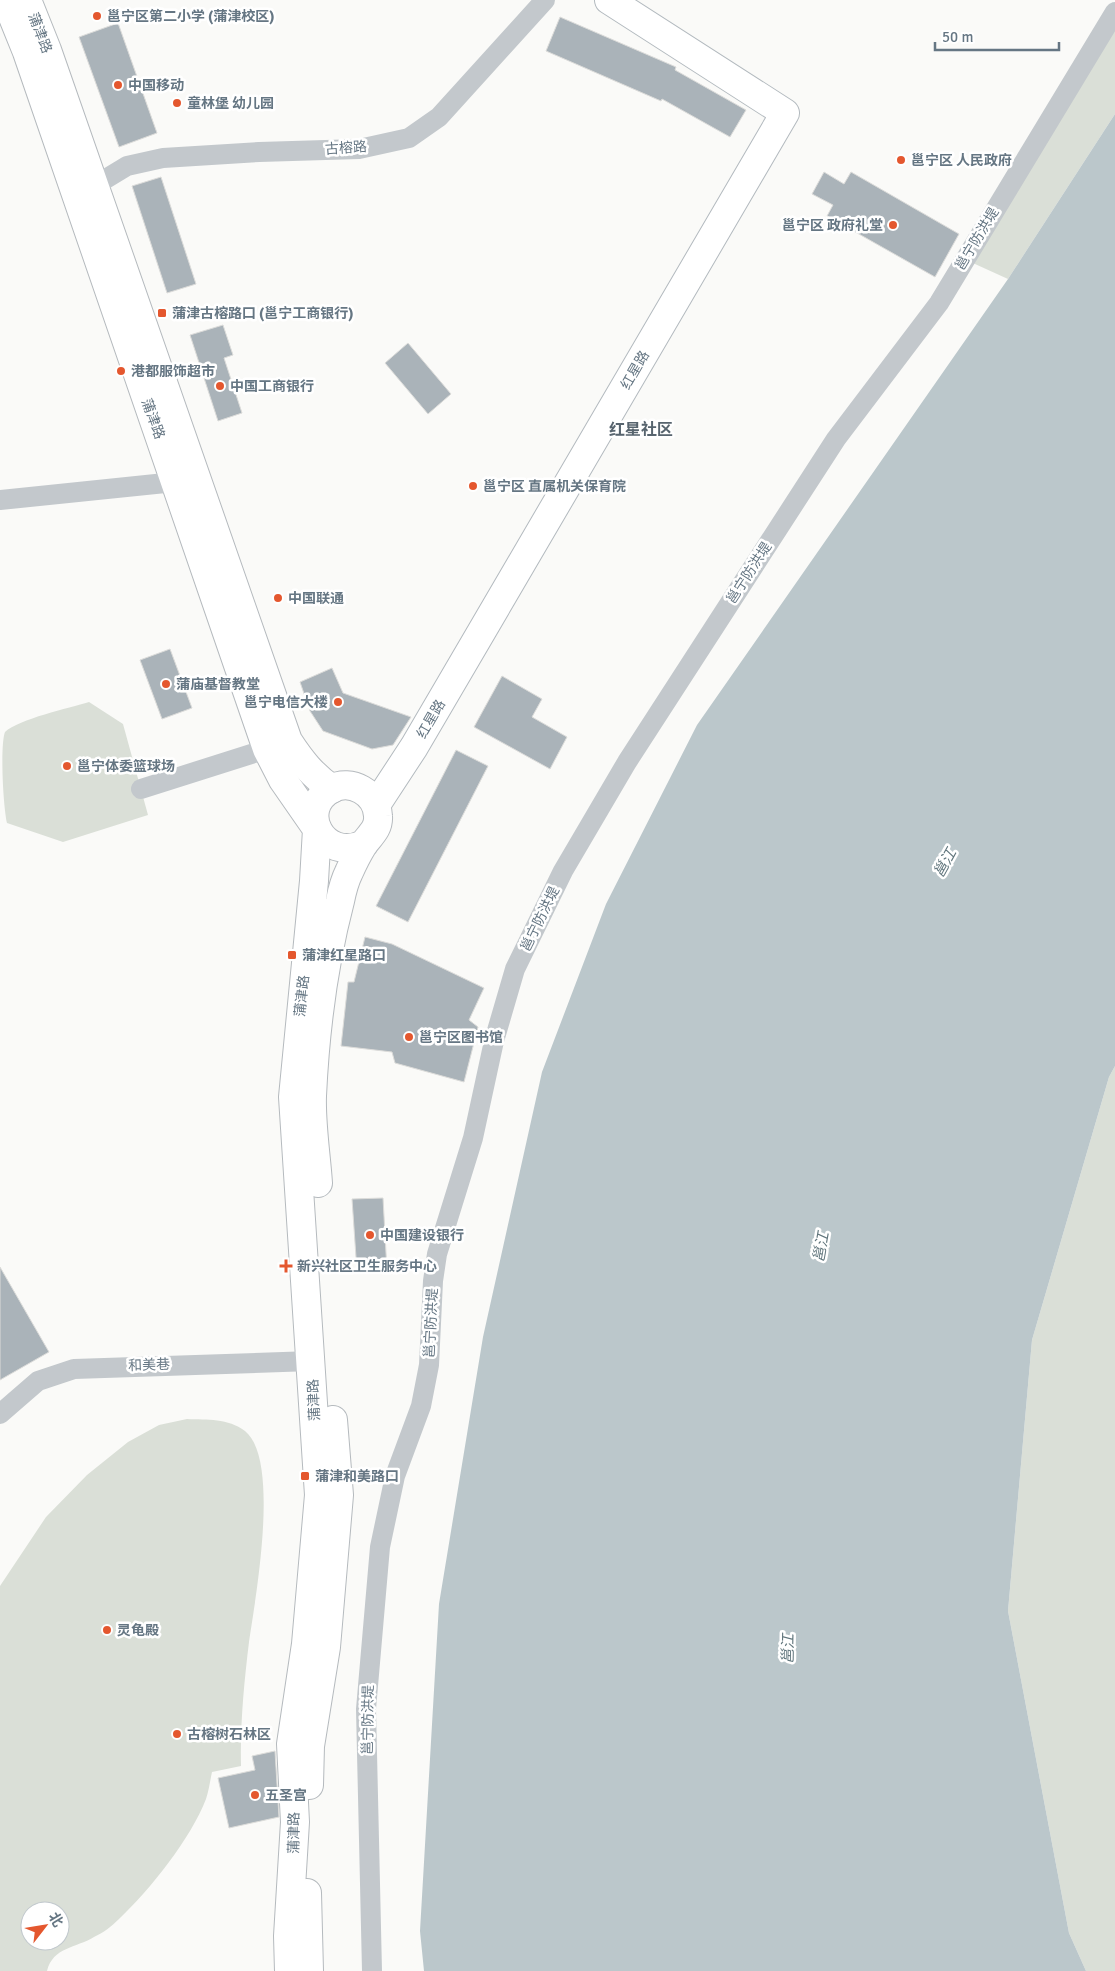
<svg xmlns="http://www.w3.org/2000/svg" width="1115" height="1971" viewBox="0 0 1115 1971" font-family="Signika,'Noto Sans SC',sans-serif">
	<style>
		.green { fill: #dadfd7; fill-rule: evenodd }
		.water { fill: #bbc7cb }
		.building { fill: #aab3b9; stroke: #dcdcda }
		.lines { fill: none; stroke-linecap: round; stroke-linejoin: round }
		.secondary-casing { stroke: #b3babf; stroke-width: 30 }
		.primary-casing { stroke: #b5babe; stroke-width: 30 }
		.minor { stroke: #c3c8cc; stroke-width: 20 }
		.secondary { stroke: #fff; stroke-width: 28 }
		.primary { stroke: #fff; stroke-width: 28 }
		.poi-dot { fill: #e4572e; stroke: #fff; stroke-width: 2 }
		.labels { text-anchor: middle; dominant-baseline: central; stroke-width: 5; stroke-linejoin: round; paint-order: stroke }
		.poi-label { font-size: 14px; font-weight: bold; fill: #657683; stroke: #fff; text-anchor: start }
		.street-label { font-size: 14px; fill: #657683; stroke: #fff }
		.water-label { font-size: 15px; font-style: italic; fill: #60757c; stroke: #fff }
		.quarter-label { font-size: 16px; font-weight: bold; fill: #57646e; stroke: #fff }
	</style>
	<rect width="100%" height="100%" fill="#fafaf8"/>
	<g class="green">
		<polygon points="1115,12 1115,114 1008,279 964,259"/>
		<path d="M89 702 123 724 148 815 63 842 7 823C3 805 0 745 5 732 19 719 69 708 89 702Z"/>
		<polygon points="1115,1066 1115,1971 1086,1971 1069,1933 1008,1611 1032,1340 1109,1077"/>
		<path d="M187 1419C207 1420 228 1418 245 1431 281 1460 255 1600 249 1642 244 1683 240 1725 241 1766L212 1772C210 1781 209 1790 206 1799 191 1838 150 1890 119 1919 112 1926 103 1933 94 1937 76 1948 53 1947 47 1971H0V1586L46 1517 87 1475 128 1442 159 1425ZM30 1911H60V1941H30Z"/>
	</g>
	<polygon class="water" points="1115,114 1115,1066 1109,1077 1032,1340 1008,1611 1069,1933 1086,1971 424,1971 420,1931 439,1604 483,1337 542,1072 606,904 697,725 1008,279"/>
	<g class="building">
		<polygon points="560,17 676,67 675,70 746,110 730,137 662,99 661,101 546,51"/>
		<polygon points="118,23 157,133 119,147 79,37"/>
		<polygon points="824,172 844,184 851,172 959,234 935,277 827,216 833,205 812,194"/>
		<polygon points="161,177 196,284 167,293 132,186"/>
		<polygon points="223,325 233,355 224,358 242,413 218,421 190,335"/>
		<polygon points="408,343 451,394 428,414 385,363"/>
		<polygon points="170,649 192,708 162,719 140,660"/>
		<polygon points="332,668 343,693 411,717 393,745 372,749 323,731 310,711 300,682"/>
		<polygon points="502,676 542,699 532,717 567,737 550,769 474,727"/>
		<polygon points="456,750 488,766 408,922 376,906"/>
		<polygon points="365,937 392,944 484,988 469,1020 478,1027 464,1082 395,1063 392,1052 341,1046 348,982 354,982"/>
		<polygon points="383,1198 387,1271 357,1272 352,1199"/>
		<polygon points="0,1267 49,1352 0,1380"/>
		<polygon points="275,1751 279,1817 229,1828 218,1778 255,1770 252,1756"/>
	</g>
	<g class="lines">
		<defs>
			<polyline id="secondary" points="376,805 414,747 785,113 609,0"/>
			<g id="primary">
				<polyline points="6,0 27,52 267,749 283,780 317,829 314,881 293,1097 319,1495 306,1644 291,1744 295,1822 288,1936 289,1971"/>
				<path d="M29 5 47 50 288 741C301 761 312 775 332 789"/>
				<path d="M318 1183C316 1154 311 1124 312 1096 315 1032 324 962 340 901 342 891 345 880 349 872 353 863 358 853 363 845 370 835 379 829 378 816 377 793 351 778 331 789 295 810 323 863 364 844"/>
				<polyline points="309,1785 310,1746 326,1647 339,1495 333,1420"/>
				<polyline points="307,1893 309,1971"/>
			</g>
		</defs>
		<use href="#secondary" class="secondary-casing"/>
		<use href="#primary" class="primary-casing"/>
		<g class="minor">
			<polyline points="94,186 127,166 163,158 259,152 359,149 409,138 439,117 545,0"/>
			<polyline points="0,500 175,482"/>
			<polyline points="141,789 267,749"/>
			<polyline points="0,1414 38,1381 74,1369 312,1361"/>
			<polyline points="372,1971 366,1709 380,1547 395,1476 421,1406 429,1365 433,1281 437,1254 473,1138 494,1041 515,969 563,871 627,762 836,439 939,303 1115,12"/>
		</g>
		<use href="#secondary" class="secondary"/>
		<use href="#primary" class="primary"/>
	</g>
	<g class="poi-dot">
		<circle cx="97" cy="16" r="5"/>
		<circle cx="118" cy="85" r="5"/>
		<circle cx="177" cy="103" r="5"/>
		<circle cx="901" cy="160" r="5"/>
		<circle cx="893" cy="225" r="5"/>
		<rect x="157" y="308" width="10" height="10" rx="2.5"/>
		<circle cx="121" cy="371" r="5"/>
		<circle cx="220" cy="386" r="5"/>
		<circle cx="473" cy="486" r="5"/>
		<circle cx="278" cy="598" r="5"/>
		<circle cx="166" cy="684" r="5"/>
		<circle cx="338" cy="702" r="5"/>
		<circle cx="67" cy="766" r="5"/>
		<rect x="287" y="950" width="10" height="10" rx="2.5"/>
		<circle cx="409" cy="1037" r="5"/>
		<circle cx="370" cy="1235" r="5"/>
		<path d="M283.5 1258.5h5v5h5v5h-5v5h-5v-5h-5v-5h5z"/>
		<rect x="300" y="1471" width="10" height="10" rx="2.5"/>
		<circle cx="107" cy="1630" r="5"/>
		<circle cx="177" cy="1734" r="5"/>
		<circle cx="255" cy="1795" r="5"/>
	</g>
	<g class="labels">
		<g class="poi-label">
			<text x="107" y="16">邕宁区第二小学 (蒲津校区)</text>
			<text x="128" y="85">中国移动</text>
			<text x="187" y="103">童林堡 幼儿园</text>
			<text x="911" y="160">邕宁区 人民政府</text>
			<text x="883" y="225" text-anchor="end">邕宁区 政府礼堂</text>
			<text x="172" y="313">蒲津古榕路口 (邕宁工商银行)</text>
			<text x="131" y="371">港都服饰超市</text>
			<text x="230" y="386">中国工商银行</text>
			<text x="483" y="486">邕宁区 直属机关保育院</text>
			<text x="288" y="598">中国联通</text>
			<text x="176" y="684">蒲庙基督教堂</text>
			<text x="328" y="702" text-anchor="end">邕宁电信大楼</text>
			<text x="77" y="766">邕宁体委篮球场</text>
			<text x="302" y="955">蒲津红星路口</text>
			<text x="419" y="1037">邕宁区图书馆</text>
			<text x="380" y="1235">中国建设银行</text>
			<text x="297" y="1266">新兴社区卫生服务中心</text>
			<text x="315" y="1476">蒲津和美路口</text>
			<text x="117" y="1630">灵龟殿</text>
			<text x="187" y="1734">古榕树石林区</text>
			<text x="265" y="1795">五圣宫</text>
		</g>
		<g class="street-label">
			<text transform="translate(40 33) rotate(69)">蒲津路</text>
			<text transform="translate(346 148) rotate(-4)">古榕路</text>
			<text transform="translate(977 239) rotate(-59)">邕宁防洪堤</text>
			<text transform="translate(635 370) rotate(-60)">红星路</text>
			<text transform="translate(153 419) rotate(70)">蒲津路</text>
			<text transform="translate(749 573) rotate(-57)">邕宁防洪堤</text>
			<text transform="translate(431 719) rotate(-60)">红星路</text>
			<text transform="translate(540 919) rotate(-64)">邕宁防洪堤</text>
			<text transform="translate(302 996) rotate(-84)">蒲津路</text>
			<text transform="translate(431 1323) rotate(-87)">邕宁防洪堤</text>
			<text transform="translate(149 1365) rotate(-2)">和美巷</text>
			<text transform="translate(314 1400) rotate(-93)">蒲津路</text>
			<text transform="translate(368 1720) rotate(-89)">邕宁防洪堤</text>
			<text transform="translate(294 1833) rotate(-89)">蒲津路</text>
		</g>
		<g class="water-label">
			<text transform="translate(945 863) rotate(-61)">邕江</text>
			<text transform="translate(821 1247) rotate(-80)">邕江</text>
			<text transform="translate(788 1649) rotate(-89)">邕江</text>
		</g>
		<g class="quarter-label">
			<text x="641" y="430">红星社区</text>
		</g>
	</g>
	<g transform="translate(45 1926) rotate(59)"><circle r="24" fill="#ffffff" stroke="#c1c8cd"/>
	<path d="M0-4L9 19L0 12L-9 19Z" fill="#e4572e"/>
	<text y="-8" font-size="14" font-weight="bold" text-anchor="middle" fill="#657683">北</text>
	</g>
	<path d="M935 42v8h124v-8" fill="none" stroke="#657683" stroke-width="2.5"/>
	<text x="942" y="42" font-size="15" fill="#657683" stroke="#ffffff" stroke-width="4" paint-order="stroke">50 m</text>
</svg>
